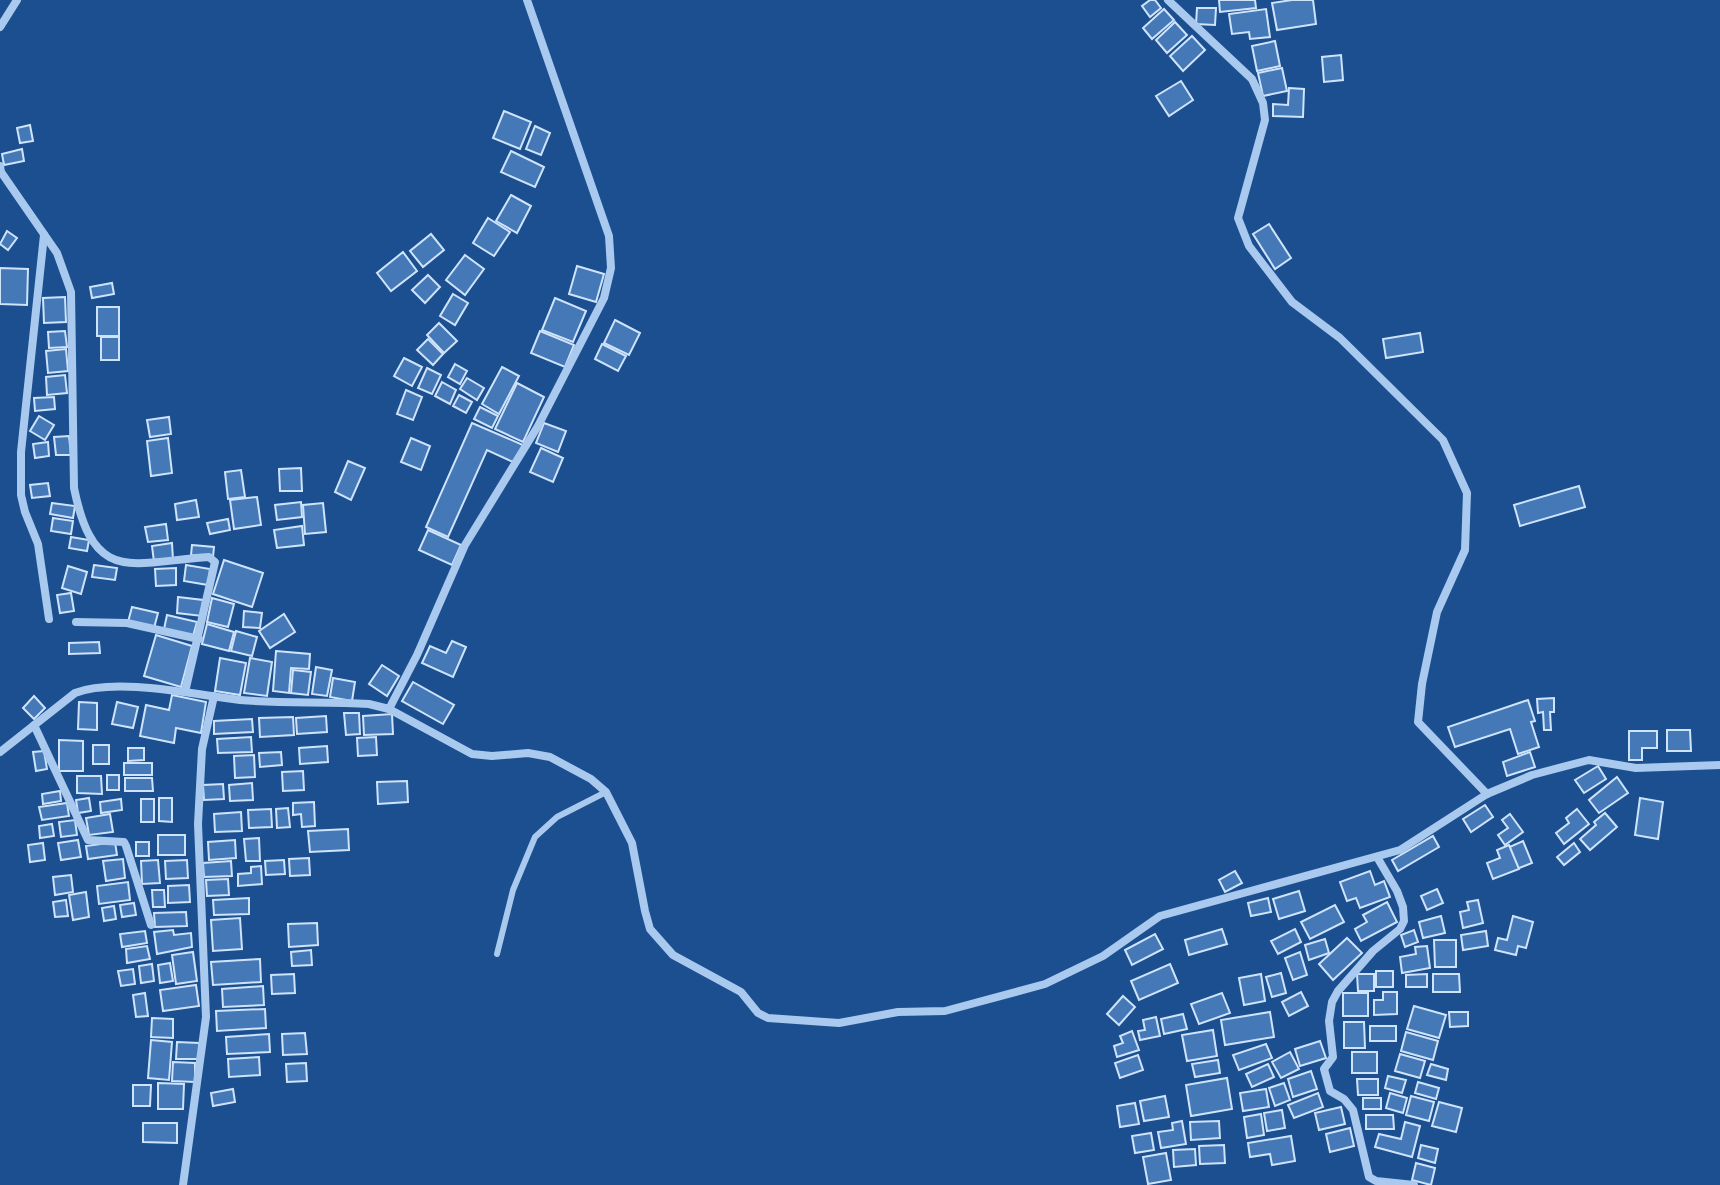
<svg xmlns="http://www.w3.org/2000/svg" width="1720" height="1185" viewBox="0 0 1720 1185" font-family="'Archivo Narrow',sans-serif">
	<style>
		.building { fill: #4478b7; stroke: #cfe3fa; stroke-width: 2 }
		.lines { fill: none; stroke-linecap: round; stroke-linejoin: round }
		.service { stroke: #a9c9ee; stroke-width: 6 }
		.minor { stroke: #a9c9ee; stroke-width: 8 }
	</style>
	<rect width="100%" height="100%" fill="#1b4f8f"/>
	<g class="building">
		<polygon points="1150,0 1155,0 1161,8 1150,17 1142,6"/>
		<polygon points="1219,0 1255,0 1256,8 1220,12"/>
		<polygon points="1292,0 1313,0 1316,24 1277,30 1272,3"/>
		<polygon points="1197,8 1216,8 1215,25 1196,24"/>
		<polygon points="1164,9 1174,20 1152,39 1143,28"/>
		<polygon points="1266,9 1270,37 1250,39 1249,32 1232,34 1229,14"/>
		<polygon points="1175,22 1187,35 1167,53 1156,40"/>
		<polygon points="1192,36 1205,50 1183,71 1170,56"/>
		<polygon points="1275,41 1280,66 1257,71 1252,46"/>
		<polygon points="1341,55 1343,80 1324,82 1322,57"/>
		<polygon points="1282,68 1287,91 1263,96 1258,73"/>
		<polygon points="1181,81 1193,100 1169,116 1156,96"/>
		<polygon points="1289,88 1304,89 1303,117 1273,116 1273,104 1288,105"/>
		<polygon points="504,111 531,122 520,149 493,138"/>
		<polygon points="30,125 33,141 20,143 17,128"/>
		<polygon points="535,126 550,133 541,155 526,149"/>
		<polygon points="22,149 24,161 4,165 2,154"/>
		<polygon points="511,151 544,167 535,187 501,172"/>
		<polygon points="511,195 531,206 517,233 496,221"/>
		<polygon points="488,218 510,232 494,256 473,243"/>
		<polygon points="1269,224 1291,258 1275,269 1253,234"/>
		<polygon points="7,231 17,238 8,250 0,244"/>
		<polygon points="431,234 444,250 423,267 410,251"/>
		<polygon points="403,252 417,271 391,291 377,273"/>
		<polygon points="465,255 484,269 465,295 446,280"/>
		<polygon points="577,266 604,274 596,302 569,294"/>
		<polygon points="0,268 28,269 27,305 0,304"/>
		<polygon points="428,275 440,287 425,303 412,290"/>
		<polygon points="112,283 114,294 92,298 90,287"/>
		<polygon points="453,294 468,303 455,325 440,316"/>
		<polygon points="65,297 66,322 44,323 43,298"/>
		<polygon points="555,298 586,311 573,342 542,330"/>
		<rect x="97" y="307" width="22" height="29"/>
		<polygon points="615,320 640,333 629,355 604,343"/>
		<polygon points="439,323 457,341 444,353 427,335"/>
		<polygon points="65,331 67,347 49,348 48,332"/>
		<polygon points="540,331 574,345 565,367 531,353"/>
		<polygon points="1420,333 1423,352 1386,358 1383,339"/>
		<rect x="101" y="337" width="18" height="23"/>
		<polygon points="428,339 443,354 433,365 417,350"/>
		<polygon points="602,344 626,356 618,371 595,359"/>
		<polygon points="66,349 68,371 48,373 46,351"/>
		<polygon points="404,358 422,367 412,386 394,376"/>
		<polygon points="455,364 467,371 460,384 448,377"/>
		<polygon points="502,367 519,376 499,414 482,404"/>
		<polygon points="427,368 441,375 432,394 418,388"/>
		<polygon points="65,375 67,393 47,395 46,377"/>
		<polygon points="467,378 484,388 477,400 460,389"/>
		<polygon points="442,382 456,390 450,404 435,396"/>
		<polygon points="517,383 544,397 523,442 495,429"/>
		<polygon points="406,390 422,397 413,420 397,414"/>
		<polygon points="459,395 472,402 466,413 453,406"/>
		<polygon points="54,397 55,409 35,411 34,398"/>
		<polygon points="480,407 498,416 492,428 474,419"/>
		<polygon points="39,416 54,425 45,440 30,431"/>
		<polygon points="169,417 171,434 150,437 147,420"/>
		<polygon points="472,423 523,445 515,463 487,450 448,537 426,527"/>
		<polygon points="544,423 566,431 558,452 536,443"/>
		<polygon points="69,436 71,455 56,455 54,437"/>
		<polygon points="168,438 172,473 151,476 147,441"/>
		<polygon points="411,438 430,446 421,470 401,462"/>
		<polygon points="48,442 49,456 35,458 33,444"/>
		<polygon points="541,448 563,458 553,482 530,472"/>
		<polygon points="348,461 365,468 351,500 335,492"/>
		<polygon points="301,468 302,491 280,491 279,469"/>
		<polygon points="241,470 245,497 228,499 225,472"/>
		<polygon points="48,483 50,496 32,498 30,485"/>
		<polygon points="1579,486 1585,507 1520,526 1514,505"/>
		<polygon points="257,497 261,525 234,529 230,500"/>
		<polygon points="196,500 199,517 177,520 175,504"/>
		<polygon points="301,502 302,517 277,520 275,505"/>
		<polygon points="52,503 75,506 73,518 50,514"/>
		<polygon points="323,503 326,532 305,534 303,505"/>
		<polygon points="53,518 73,521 71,534 51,531"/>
		<polygon points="228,519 230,530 210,534 207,523"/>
		<polygon points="166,524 168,540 148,542 145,527"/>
		<polygon points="302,526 304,545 277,548 274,530"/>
		<polygon points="428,530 461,545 452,565 419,550"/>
		<polygon points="71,537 89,540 87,551 69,548"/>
		<polygon points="172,543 173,560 154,562 152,546"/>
		<polygon points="192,545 214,547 213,557 191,555"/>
		<polygon points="224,560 263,573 252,607 213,594"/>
		<polygon points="94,565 117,568 115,580 92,577"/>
		<polygon points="186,565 210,569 208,585 184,581"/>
		<polygon points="68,566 87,572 81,594 62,588"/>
		<polygon points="176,568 176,585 156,586 155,569"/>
		<polygon points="71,593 74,611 60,613 57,595"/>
		<polygon points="178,597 203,600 202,616 177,613"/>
		<polygon points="212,598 234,604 228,627 207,622"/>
		<polygon points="132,607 158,613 154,628 128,622"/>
		<polygon points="244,611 262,613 260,628 243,627"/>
		<polygon points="284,614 295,632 270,648 259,631"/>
		<polygon points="167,615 197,622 193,636 164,629"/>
		<polygon points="207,624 234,632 229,651 202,644"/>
		<polygon points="236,631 257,637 252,656 231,651"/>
		<polygon points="156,635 192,646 181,687 144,676"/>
		<polygon points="452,641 466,647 453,677 422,663 430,646 446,653"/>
		<polygon points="99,642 100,653 69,654 69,643"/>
		<polygon points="276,651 310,654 309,669 291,668 289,693 273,691"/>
		<polygon points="220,658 246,663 240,695 215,691"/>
		<polygon points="250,658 272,662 267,696 244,693"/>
		<polygon points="382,665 399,676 387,696 369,684"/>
		<polygon points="316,667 332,670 327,696 312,694"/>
		<polygon points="293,670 311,672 308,695 291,693"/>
		<polygon points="333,678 355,682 352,701 330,697"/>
		<polygon points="413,682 454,705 443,724 402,701"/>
		<polygon points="172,695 206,702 201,733 176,728 174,743 140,736 146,705 169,710"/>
		<polygon points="34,696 45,708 34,719 23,708"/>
		<polygon points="1554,698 1554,712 1550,712 1551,730 1544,730 1543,712 1538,713 1537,699"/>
		<polygon points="1528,700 1535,721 1531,722 1539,747 1518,754 1510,729 1455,747 1448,727"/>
		<polygon points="79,702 97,703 97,730 78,729"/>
		<polygon points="117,702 138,707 133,728 112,724"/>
		<polygon points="344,713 359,713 360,734 346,735"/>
		<polygon points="392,714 393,734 364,735 363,716"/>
		<polygon points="326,716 327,732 297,734 296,718"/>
		<polygon points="293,717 294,735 260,737 259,718"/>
		<polygon points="252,719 253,732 214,734 214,721"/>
		<polygon points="1667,730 1690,730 1691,751 1667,751"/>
		<polygon points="1629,731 1657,731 1657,748 1642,748 1642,760 1629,760"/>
		<polygon points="251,737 252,752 218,753 217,739"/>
		<polygon points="376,737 377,755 358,756 357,738"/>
		<polygon points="59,740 83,741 83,771 59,771"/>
		<rect x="93" y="745" width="16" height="19"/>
		<polygon points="327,746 328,762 300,764 299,748"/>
		<polygon points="128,748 144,748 144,760 128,761"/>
		<polygon points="44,751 47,769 36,771 33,752"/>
		<polygon points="281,752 282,765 260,767 259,753"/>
		<polygon points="1530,752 1535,767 1507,776 1503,762"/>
		<polygon points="254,755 255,777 235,778 234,756"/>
		<rect x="124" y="763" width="28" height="12"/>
		<polygon points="1598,766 1606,779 1584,793 1575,780"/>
		<polygon points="303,771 304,790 283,791 282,772"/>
		<rect x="107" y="775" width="12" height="15"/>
		<polygon points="77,776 101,776 102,794 77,793"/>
		<polygon points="1617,777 1628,793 1599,813 1589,800"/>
		<polygon points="125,778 152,778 153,791 125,791"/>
		<polygon points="407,781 408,802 378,804 377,782"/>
		<polygon points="252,783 253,800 230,801 229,785"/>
		<polygon points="223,784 224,799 204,800 203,785"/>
		<polygon points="60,791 61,801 43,804 42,794"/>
		<polygon points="89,798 91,811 78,813 76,800"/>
		<polygon points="159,798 172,798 172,822 159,821"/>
		<polygon points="1640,798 1663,802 1658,839 1635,835"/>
		<polygon points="121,799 122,810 101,813 100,802"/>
		<rect x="141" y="799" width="13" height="23"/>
		<polygon points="314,802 315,826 302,827 301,814 293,815 293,803"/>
		<polygon points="67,803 69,816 42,820 39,807"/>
		<polygon points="1485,805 1493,817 1471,832 1463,819"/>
		<polygon points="288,808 290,827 277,828 276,809"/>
		<polygon points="271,809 272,827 249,828 248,810"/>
		<polygon points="1577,809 1589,824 1564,844 1556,833 1569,823 1566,818"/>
		<polygon points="241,812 242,831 215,832 214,814"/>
		<polygon points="1605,813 1617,827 1590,850 1580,839 1596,825 1594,822"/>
		<polygon points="110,814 113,832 89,835 86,818"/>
		<polygon points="1510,814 1523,832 1505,845 1498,835 1508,828 1502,820"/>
		<polygon points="75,820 77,835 61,837 59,822"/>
		<polygon points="52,824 54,836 40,838 39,826"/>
		<polygon points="348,829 349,850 310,852 308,831"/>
		<rect x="158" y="835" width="27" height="20"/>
		<polygon points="1433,836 1439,847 1398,871 1392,860"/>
		<polygon points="259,838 260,861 246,861 244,839"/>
		<polygon points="78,840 81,857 61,860 58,843"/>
		<polygon points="235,840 236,858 209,860 208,842"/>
		<polygon points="1523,841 1532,863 1514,870 1505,849"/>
		<polygon points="115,842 117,855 88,859 86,846"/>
		<rect x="136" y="842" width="13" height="14"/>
		<polygon points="43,843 45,860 30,862 28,845"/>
		<polygon points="1574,843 1580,852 1564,865 1557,857"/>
		<polygon points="1509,845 1519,869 1493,879 1487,863 1500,858 1497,850"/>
		<polygon points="309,858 310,875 290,876 289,859"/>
		<polygon points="123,859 125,878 106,881 103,861"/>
		<polygon points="158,860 160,883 142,884 141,861"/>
		<polygon points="187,860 188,878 166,879 165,861"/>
		<polygon points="284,860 285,874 266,875 265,861"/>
		<polygon points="231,861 232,876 204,877 203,863"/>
		<polygon points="261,866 262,884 238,886 238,874 251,873 251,867"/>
		<polygon points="1235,871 1242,883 1225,892 1219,880"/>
		<polygon points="1370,871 1375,885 1384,881 1390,897 1360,908 1356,898 1347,901 1340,882"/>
		<polygon points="71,875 73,892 55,895 53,877"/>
		<polygon points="228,879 229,895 207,896 206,880"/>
		<polygon points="128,882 130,900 99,904 97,886"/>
		<polygon points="189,885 190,902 168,903 168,886"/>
		<polygon points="1437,889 1443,903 1427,910 1421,896"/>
		<polygon points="152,890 164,890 165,907 153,907"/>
		<polygon points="1299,891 1305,911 1279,919 1273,899"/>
		<polygon points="86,892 89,917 73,920 69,895"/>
		<polygon points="249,898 249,914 214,915 213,900"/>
		<polygon points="1268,898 1271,912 1251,916 1248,903"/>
		<polygon points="66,900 68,916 55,917 53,902"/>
		<polygon points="1478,900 1483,923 1463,928 1460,912 1469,910 1467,902"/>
		<polygon points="1387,902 1397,922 1361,941 1355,929 1367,922 1363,915"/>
		<polygon points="134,903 136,915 122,917 120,905"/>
		<polygon points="1335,905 1344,922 1310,939 1301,922"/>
		<polygon points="114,906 116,919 104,921 102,908"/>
		<polygon points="186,912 187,926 155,927 154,913"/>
		<polygon points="1441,916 1445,933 1423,938 1419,922"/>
		<polygon points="1513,916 1533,922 1526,948 1518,946 1516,955 1495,950 1498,938 1507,940"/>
		<polygon points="240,918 242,949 213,951 211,920"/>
		<polygon points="317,923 318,945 289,947 288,924"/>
		<polygon points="1222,929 1227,944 1189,955 1185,940"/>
		<polygon points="1295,929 1301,942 1278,954 1271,941"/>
		<polygon points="173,930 174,935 191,933 192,947 157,954 154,932"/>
		<polygon points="1414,930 1418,942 1405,947 1401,935"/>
		<polygon points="145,931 147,943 122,947 120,934"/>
		<polygon points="1486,931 1488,946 1463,950 1461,935"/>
		<polygon points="1155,934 1163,949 1132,965 1125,950"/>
		<polygon points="1347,938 1362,953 1333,980 1319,964"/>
		<polygon points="1325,939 1329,953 1309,960 1305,945"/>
		<polygon points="1434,940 1456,940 1456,967 1435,967"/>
		<polygon points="147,946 150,959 127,963 126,949"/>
		<polygon points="1427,946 1430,968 1402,973 1400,957 1416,954 1415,947"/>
		<polygon points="311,950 312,965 292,966 291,952"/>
		<polygon points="193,952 197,981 176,984 172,955"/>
		<polygon points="1300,952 1307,975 1293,980 1285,958"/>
		<polygon points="260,959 261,982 213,985 211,962"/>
		<polygon points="170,963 173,981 160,983 158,965"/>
		<polygon points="152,964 154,981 141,983 139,966"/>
		<polygon points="1170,964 1178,983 1139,1000 1131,981"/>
		<polygon points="133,969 135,984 121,986 118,971"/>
		<rect x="1376" y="971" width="17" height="16"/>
		<polygon points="1281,973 1286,993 1272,997 1266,977"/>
		<polygon points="294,974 295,993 272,994 271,975"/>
		<polygon points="1261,974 1265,1001 1244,1005 1239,978"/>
		<polygon points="1357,974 1374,974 1374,991 1358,991"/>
		<polygon points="1427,974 1427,987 1406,987 1406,975"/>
		<polygon points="1433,974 1459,974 1460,992 1433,992"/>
		<polygon points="196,985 199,1006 163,1011 160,990"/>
		<polygon points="263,986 264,1005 223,1007 222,989"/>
		<polygon points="1301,992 1308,1006 1289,1016 1282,1002"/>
		<polygon points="1383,992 1397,992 1397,1014 1374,1015 1374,1000 1383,1000"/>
		<polygon points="145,993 148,1016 136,1017 133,995"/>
		<polygon points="1222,993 1230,1013 1199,1024 1191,1004"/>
		<rect x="1343" y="993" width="25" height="23"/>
		<polygon points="1123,996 1135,1007 1119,1025 1107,1014"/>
		<polygon points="1414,1006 1446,1015 1439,1038 1407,1029"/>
		<polygon points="265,1009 266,1028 217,1031 216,1011"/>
		<polygon points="1270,1012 1274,1037 1225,1045 1221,1020"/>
		<polygon points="1449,1012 1468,1012 1468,1026 1450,1027"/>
		<polygon points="1183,1014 1187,1029 1164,1034 1161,1019"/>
		<polygon points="1156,1017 1160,1036 1140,1040 1138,1031 1145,1030 1143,1020"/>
		<polygon points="152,1018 173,1019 173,1038 151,1037"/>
		<polygon points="1344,1022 1364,1022 1365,1048 1344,1048"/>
		<rect x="1370" y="1026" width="26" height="15"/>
		<polygon points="1213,1030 1217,1056 1187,1061 1182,1035"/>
		<polygon points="1132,1031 1139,1050 1117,1057 1114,1046 1123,1043 1120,1036"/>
		<polygon points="1406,1032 1438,1041 1433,1060 1401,1051"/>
		<polygon points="305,1033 307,1054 283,1055 282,1034"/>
		<polygon points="269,1034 270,1052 227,1054 226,1037"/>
		<polygon points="151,1040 172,1042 169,1080 148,1078"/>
		<polygon points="1320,1041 1326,1058 1300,1066 1295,1049"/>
		<polygon points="177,1042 199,1043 199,1059 176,1059"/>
		<polygon points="1266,1044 1272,1058 1239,1070 1233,1055"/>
		<polygon points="1290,1052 1299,1069 1281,1078 1272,1062"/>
		<rect x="1352" y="1052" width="25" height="21"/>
		<polygon points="1400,1054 1425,1061 1420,1078 1395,1071"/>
		<polygon points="1138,1055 1143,1070 1120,1078 1115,1063"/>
		<polygon points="259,1057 260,1075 229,1077 228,1059"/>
		<polygon points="1218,1060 1220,1073 1195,1077 1192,1064"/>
		<polygon points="173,1062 195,1063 195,1082 172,1081"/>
		<polygon points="306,1063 307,1081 287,1082 286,1064"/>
		<polygon points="1268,1064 1274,1077 1252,1087 1246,1074"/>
		<polygon points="1431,1064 1448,1069 1446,1080 1427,1075"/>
		<polygon points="1311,1071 1317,1089 1293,1097 1288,1079"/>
		<polygon points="1388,1076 1406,1080 1402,1093 1385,1088"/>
		<polygon points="1227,1078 1232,1109 1191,1116 1186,1085"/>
		<polygon points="1357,1079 1378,1079 1378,1095 1358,1095"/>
		<polygon points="1418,1082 1439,1088 1436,1099 1415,1093"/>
		<polygon points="158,1083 184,1084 183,1109 158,1109"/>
		<polygon points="1284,1083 1290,1100 1275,1106 1269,1088"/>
		<polygon points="133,1085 151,1085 150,1106 133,1106"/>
		<polygon points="233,1089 235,1102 213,1106 211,1093"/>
		<polygon points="1266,1089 1269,1107 1243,1111 1240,1093"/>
		<polygon points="1318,1093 1323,1107 1294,1118 1288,1105"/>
		<polygon points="1390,1093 1407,1098 1403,1113 1386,1108"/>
		<polygon points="1165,1096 1169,1117 1144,1121 1140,1101"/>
		<polygon points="1411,1096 1434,1102 1429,1121 1406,1115"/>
		<rect x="1363" y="1098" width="18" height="11"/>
		<polygon points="1439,1102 1462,1108 1456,1132 1432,1126"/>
		<polygon points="1135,1103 1139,1124 1120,1127 1117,1106"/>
		<polygon points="1341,1107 1345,1124 1319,1130 1315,1113"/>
		<polygon points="1282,1110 1285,1128 1267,1131 1264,1113"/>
		<polygon points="1261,1114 1264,1135 1247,1138 1244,1117"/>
		<polygon points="1366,1115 1393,1115 1394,1129 1366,1129"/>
		<polygon points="1182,1121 1186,1144 1161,1148 1158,1132 1173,1130 1172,1123"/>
		<polygon points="1219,1121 1220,1138 1191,1140 1190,1122"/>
		<polygon points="1405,1122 1420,1126 1412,1157 1375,1147 1379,1134 1401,1139"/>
		<polygon points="143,1123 177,1123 177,1143 143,1142"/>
		<polygon points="1350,1128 1354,1146 1330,1152 1326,1134"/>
		<polygon points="1151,1133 1154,1150 1135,1153 1132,1136"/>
		<polygon points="1291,1136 1295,1161 1272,1165 1270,1154 1250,1157 1248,1143"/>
		<polygon points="1224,1145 1225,1163 1200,1164 1199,1146"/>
		<polygon points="1421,1145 1438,1149 1435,1163 1418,1158"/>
		<polygon points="1195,1149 1196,1165 1174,1167 1173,1150"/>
		<polygon points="1166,1153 1171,1180 1148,1184 1143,1157"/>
		<polygon points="1416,1163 1435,1168 1431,1185 1412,1180"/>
	</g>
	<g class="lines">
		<polyline class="service" points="497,954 513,890 535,837 557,817 606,792"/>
		<g class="minor">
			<polyline points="1168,0 1252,79 1263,103 1265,120 1238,218 1249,246 1292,302 1340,338 1443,440 1467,493 1465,550 1437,612 1422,684 1418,722 1487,794"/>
			<polyline points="0,27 17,0"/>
			<path d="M0 166 1 172 57 253 71 292 74 488C94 586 131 562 209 557L215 562 185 692"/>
			<polyline points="44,235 21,452 21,495 25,512 38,544 49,619"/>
			<polyline points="76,622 127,623 199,639"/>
			<polyline points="389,709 417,655 465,545 538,426 604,298 611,268 609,236 527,0"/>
			<polyline points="34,725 88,840 124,842 126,846 151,925"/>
			<path d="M0 752 75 693C116 677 196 695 240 700 283 704 327 701 369 704L389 709 472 754 492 756 528 753 550 757 591 779 606 792 632 843 645 911 650 929 673 955 741 992 758 1013 768 1018 839 1023 898 1012 945 1011 1045 984 1103 956 1160 916 1400 850 1487 794 1532 775 1589 760 1636 768 1720 765"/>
			<polyline points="1377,857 1397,891 1403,907 1404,921 1400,929 1373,951 1338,991 1332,1002 1329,1021 1333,1057 1324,1069 1330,1091 1344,1099 1353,1110 1369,1177 1376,1181 1414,1185"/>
			<polyline points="183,1185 206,1017 198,824 202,749 214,696"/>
		</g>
	</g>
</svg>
